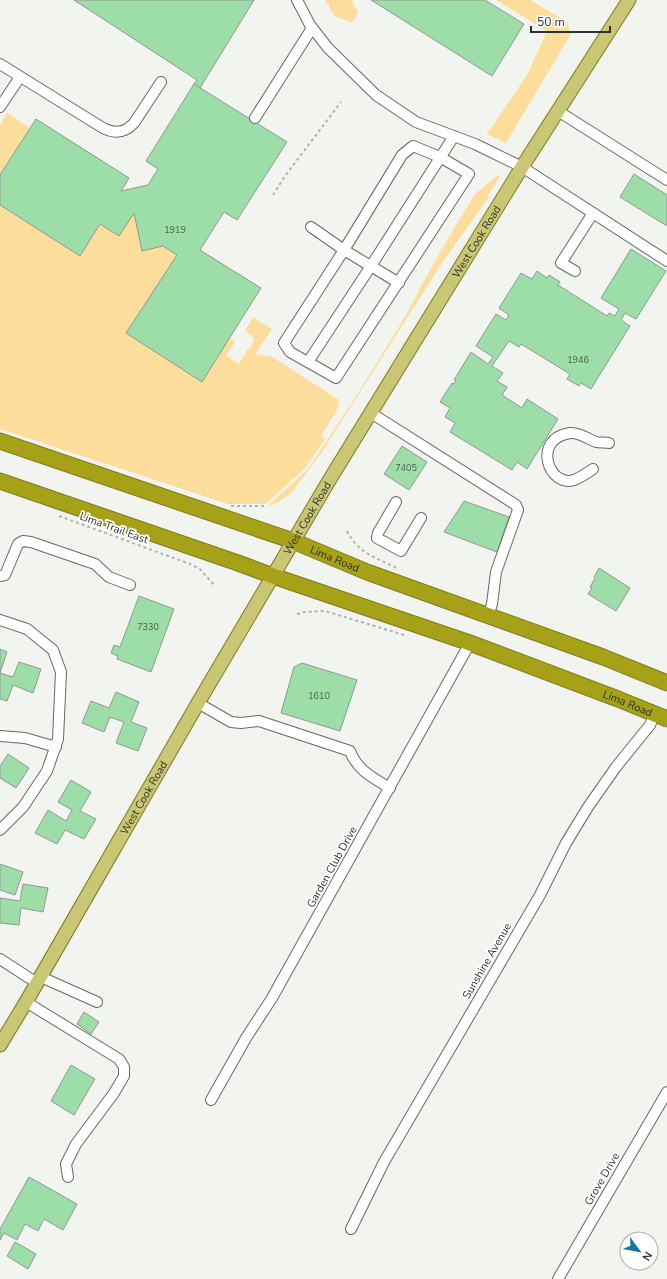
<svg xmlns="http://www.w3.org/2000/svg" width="667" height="1279" viewBox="0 0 667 1279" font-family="'Nunito Sans',sans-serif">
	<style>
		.green { fill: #fcdd9c }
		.building { fill: #9ddea8; stroke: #929792 }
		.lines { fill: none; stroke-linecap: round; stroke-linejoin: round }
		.minor-casing { stroke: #676964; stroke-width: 12 }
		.major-casing { stroke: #7d7a20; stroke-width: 15 }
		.highway-casing { stroke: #7d7a20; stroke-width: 17 }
		.path { stroke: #b0b2ae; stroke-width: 2; stroke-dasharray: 3 3; stroke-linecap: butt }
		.minor { stroke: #fff; stroke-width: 10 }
		.major { stroke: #cac774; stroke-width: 13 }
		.highway { stroke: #a7a118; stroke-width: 15 }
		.labels { text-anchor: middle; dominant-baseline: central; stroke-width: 3.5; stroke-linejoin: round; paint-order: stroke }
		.number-label { font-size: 9px; fill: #4b5c4d }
		.street-label { font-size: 11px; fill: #30312f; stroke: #fff }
	</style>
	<rect width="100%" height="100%" fill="#f2f5ef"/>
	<g class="green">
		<polygon points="325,0 353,0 352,2 358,13 352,23 335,16"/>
		<polygon points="496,0 530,0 567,22 571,34 506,143 487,134 527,75 547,31"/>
		<polygon points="7,113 30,128 0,175 0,125"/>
		<polygon points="499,174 499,178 488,195 489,197 442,263 322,452 293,491 285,498 271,506 269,505 308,469 353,401 402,322 441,250 475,194"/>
		<polygon points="0,205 80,256 100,224 119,236 134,213 142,251 163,246 177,255 127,333 202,382 229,338 235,342 226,356 239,364 247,350 250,348 254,339 252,336 245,331 253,317 272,329 255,354 271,356 339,400 338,408 321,436 325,439 306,467 266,504 228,504 0,429"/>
	</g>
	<g class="building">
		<polygon points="74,0 254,0 200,88 194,84 197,80"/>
		<polygon points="371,0 485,0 524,24 492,76"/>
		<polygon points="194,84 287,142 237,220 224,212 200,250 261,288 202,382 126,333 177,255 163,246 142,251 134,213 119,236 100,224 80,256 0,205 0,175 36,119 129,178 121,191 148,185 158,169 146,161"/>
		<polygon points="634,174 667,195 667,226 620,197"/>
		<polygon points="631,249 666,271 636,319 625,313 621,320 630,326 591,389 581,383 579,386 567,379 570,374 521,344 519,347 509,341 492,366 503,373 497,381 507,387 502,395 522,408 527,399 558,419 527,469 517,462 512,470 450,432 455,423 445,417 450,408 440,402 452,383 454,384 456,381 454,380 471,352 488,364 493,357 476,346 496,314 506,320 509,315 499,308 521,273 532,279 537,271 547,278 549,275 560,282 558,285 607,316 609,313 615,316 619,309 601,298"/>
		<polygon points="402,446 427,462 409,490 384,474"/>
		<polygon points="464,501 509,517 497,552 444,532"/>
		<polygon points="599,568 630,588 616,611 588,594 592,588 590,587 595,578 594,577"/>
		<polygon points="139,596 174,609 151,672 117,659 118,656 111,653 114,645 120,647"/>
		<polygon points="0,649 7,652 0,673 13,677 19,662 41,669 33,693 13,685 7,701 0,699"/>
		<polygon points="302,663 357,680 340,731 281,713 294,667"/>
		<polygon points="116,692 139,702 131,722 147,728 138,751 116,743 124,722 110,717 104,732 82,723 91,701 109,708"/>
		<polygon points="8,754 29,768 16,788 0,778 0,766"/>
		<polygon points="71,780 91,792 80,811 96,819 84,839 65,830 57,844 35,833 48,810 66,821 72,810 58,802"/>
		<polygon points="0,864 23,872 15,895 0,890"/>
		<polygon points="23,884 48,888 43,912 21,908 19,925 0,923 0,898 20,901"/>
		<polygon points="84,1012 99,1022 91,1034 77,1024"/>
		<polygon points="71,1065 95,1079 74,1115 51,1101"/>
		<polygon points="29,1177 77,1204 63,1230 44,1219 38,1231 25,1224 17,1240 4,1233 0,1240 0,1229"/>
		<polygon points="15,1242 36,1254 28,1269 7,1256"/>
	</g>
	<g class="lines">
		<defs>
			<g id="minor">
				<polyline points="297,0 310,25 328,48 376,95 416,122 475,144 522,167 667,261"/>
				<path d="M0 64 103 128C115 134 125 133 134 123L161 82"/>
				<polyline points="0,107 20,77"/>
				<polyline points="558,111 667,180"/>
				<polyline points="255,118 312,28"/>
				<polyline points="311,227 344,250 284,343 290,352 336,378 469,174 440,157 413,146 402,155 344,250 399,283"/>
				<polyline points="575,271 561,263 593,213"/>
				<polyline points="308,362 371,266 454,136"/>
				<polyline points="371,413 516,505 518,510 496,572 492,604 488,616"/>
				<path d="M593 469C587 473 580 478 574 480 549 488 531 439 570 433 579 432 588 439 596 442 600 443 605 442 609 443"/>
				<polyline points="396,502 378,533 377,538 401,551 421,518"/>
				<polyline points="0,576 5,575 18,544 23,541 31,542 95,564 109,577 130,585"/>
				<polyline points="0,620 27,629 53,650 61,672 58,739 47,771 23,807 0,830"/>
				<path d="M198 703 231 722 241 723 259 721 350 751C357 770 373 778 390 788"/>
				<polyline points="0,736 25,738 56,747"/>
				<polyline points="0,959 37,983"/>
				<polyline points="41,977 97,1002"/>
				<polyline points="26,1002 119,1059 124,1067 124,1076 114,1093 76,1144 66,1164 68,1177"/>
				<polyline points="211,1100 246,1038 272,998 470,643"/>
				<polyline points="351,1229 384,1162 540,895 566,843 588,807 616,767 650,725 655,713"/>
				<polyline points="558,1279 667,1092"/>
			</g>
			<g id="major">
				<path id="s1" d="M0 1045 26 1002 198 703 330 479 522 167 629 0"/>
			</g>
			<g id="highway">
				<path id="s2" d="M0 441 293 541 367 572 603 657 667 683"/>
				<path id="s3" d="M0 481 238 563 273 576 470 643 618 699 667 719"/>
			</g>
		</defs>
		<use href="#minor" class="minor-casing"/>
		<use href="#major" class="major-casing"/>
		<use href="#highway" class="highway-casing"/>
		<g class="path">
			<polyline points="273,195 285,176 341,102"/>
			<polyline points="231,506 266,506"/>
			<polyline points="59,516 190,564 200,569 215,586"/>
			<path d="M347 531C358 553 376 558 397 568"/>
			<polyline points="297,614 304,612 325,611 404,635"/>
		</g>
		<use href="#minor" class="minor"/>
		<use href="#major" class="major"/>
		<use href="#highway" class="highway"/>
	</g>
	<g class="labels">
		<g class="number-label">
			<text x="175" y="230">1919</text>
			<text x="578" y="360">1946</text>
			<text x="406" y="468">7405</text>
			<text x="148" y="627">7330</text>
			<text x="319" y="696">1610</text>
		</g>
		<g class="street-label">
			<text stroke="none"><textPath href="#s1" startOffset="934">West Cook Road</textPath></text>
			<text stroke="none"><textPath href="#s1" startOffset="610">West Cook Road</textPath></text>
			<text transform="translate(114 528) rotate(20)">Lima Trail East</text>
			<text stroke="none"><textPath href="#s2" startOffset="355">Lima Road</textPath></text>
			<text stroke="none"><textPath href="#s3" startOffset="666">Lima Road</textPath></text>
			<text stroke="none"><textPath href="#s1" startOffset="286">West Cook Road</textPath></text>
			<text transform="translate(332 867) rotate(-61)">Garden Club Drive</text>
			<text transform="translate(487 961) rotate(-60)">Sunshine Avenue</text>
			<text transform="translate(602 1179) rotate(-60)">Grove Drive</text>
		</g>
	</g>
	<g transform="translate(639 1251) rotate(122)"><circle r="19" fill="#ffffff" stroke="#acadac"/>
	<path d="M0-3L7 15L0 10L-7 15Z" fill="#1276a3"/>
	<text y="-6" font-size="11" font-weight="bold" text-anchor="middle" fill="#30312f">N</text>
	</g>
	<path d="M531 26v6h79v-6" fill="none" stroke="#30312f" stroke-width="2"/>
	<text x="537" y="26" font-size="12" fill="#30312f" stroke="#ffffff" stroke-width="3" paint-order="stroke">50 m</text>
</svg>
